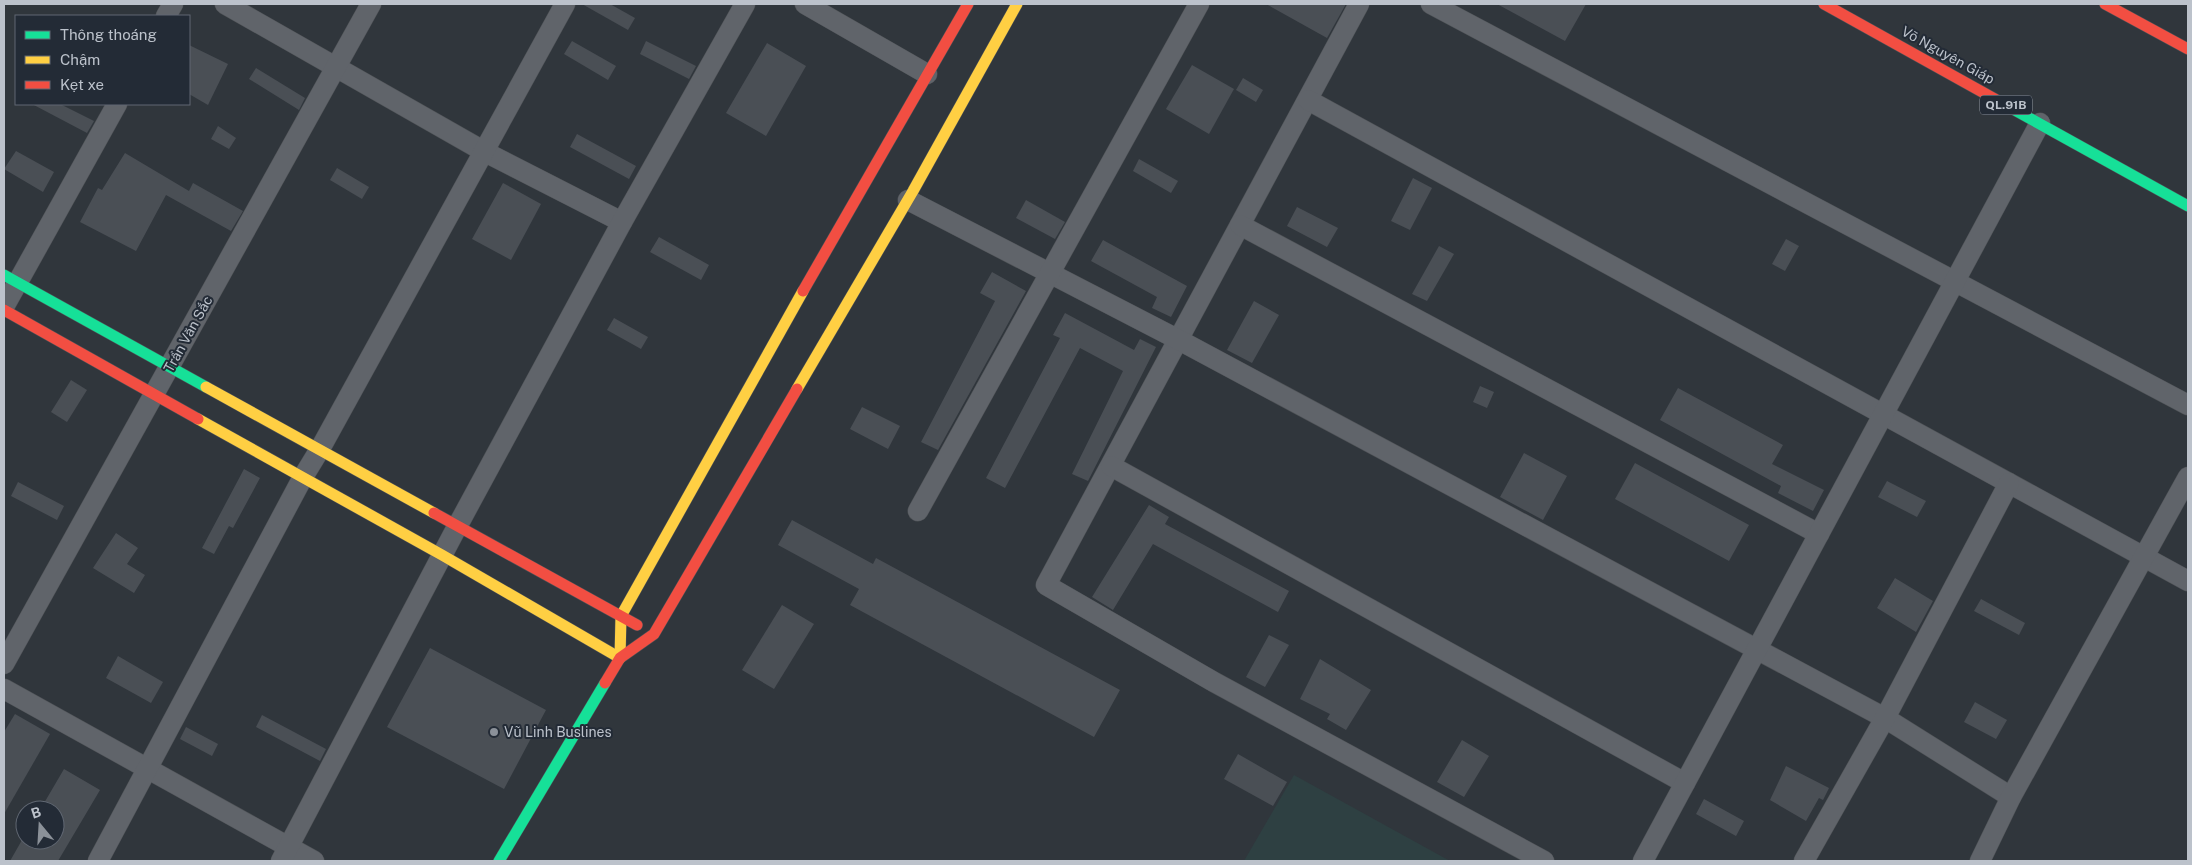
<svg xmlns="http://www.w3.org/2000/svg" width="2192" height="865" viewBox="0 0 2192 865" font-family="'Public Sans',sans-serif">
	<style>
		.green { fill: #2e4042 }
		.building { fill: #4a4f55 }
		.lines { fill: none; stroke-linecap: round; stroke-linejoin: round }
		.street-casing { stroke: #4e5256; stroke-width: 21 }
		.fast-casing { stroke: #4e5256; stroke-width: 12 }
		.slow-casing { stroke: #4e5256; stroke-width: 12 }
		.jam-casing { stroke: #4e5256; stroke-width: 12 }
		.street { stroke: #60646a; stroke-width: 20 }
		.fast { stroke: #16e098; stroke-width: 11 }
		.slow { stroke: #ffcf43; stroke-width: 11 }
		.jam { stroke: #f24e42; stroke-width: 11 }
		.poi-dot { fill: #8b9199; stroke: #232b36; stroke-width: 2 }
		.labels { text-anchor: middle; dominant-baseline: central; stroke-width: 4; stroke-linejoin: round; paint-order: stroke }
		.shield { fill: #232b36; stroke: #8e959e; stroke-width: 1 }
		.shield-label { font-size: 12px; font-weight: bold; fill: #bcc2cb }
		.street-label { font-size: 14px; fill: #bcc2cb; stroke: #232b36 }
		.poi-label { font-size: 14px; fill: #bcc2cb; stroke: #232b36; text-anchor: start }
	</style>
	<rect width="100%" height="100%" fill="#30363c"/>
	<polygon class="green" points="1294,775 1450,861 1244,861"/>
	<g class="building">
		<polygon points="582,4 610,4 635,18 628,30"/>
		<polygon points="1266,4 1346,4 1327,38"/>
		<polygon points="1497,4 1586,4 1565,41"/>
		<polygon points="572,41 616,66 608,80 564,54"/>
		<polygon points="646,41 696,66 689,79 640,54"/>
		<polygon points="767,43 806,66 766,136 726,113"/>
		<polygon points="189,45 228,64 208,105 189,94"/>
		<polygon points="1192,65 1234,89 1209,134 1166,109"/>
		<polygon points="256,68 305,98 299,110 249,79"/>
		<polygon points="1243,78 1263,90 1256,102 1236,90"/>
		<polygon points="32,104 60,104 94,121 87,133"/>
		<polygon points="218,126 236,138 229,149 211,139"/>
		<polygon points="577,134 636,166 629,179 570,147"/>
		<polygon points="16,151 54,172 43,192 4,169"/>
		<polygon points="125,153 189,191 193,183 243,211 231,231 166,195 136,251 80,222 98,188 102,190"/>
		<polygon points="1139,159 1178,181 1171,193 1133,171"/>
		<polygon points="337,168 369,187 362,199 330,180"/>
		<polygon points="1413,178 1432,188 1410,230 1391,221"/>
		<polygon points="503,183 541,204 511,260 472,239"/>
		<polygon points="1026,200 1065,222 1055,239 1016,218"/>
		<polygon points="1297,207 1338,228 1327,247 1287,226"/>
		<polygon points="659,237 709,265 701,280 650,252"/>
		<polygon points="1786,239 1799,246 1785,271 1772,264"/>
		<polygon points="1103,240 1187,286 1171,317 1152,308 1157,297 1091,261"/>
		<polygon points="1439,246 1454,254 1427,301 1412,294"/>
		<polygon points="992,272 1026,291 938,450 921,442 995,301 980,293"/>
		<polygon points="1254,301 1279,315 1252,363 1227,350"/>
		<polygon points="1065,313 1134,350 1140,339 1156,347 1088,481 1072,474 1123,371 1080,348 1005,488 986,478 1060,338 1053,335"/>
		<polygon points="614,318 648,337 641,349 607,330"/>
		<polygon points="71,380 87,390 67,422 51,412"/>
		<polygon points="1480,386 1494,392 1487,408 1473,402"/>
		<polygon points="1678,388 1783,445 1772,464 1824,490 1813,511 1778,493 1781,486 1660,420"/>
		<polygon points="862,407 900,426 888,449 850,429"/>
		<polygon points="1524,453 1567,476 1543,520 1500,497"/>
		<polygon points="1635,463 1749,525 1729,561 1615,499"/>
		<polygon points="244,469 260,478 233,528 229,526 214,554 202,548"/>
		<polygon points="1887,481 1926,501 1917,517 1878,497"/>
		<polygon points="18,482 64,506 57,520 11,496"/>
		<polygon points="1149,505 1169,517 1165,524 1289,591 1278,612 1153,544 1113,610 1092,597"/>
		<polygon points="792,520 873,564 876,558 1120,690 1094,737 850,605 859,589 778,545"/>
		<polygon points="116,533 138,548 127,564 145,575 134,593 93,568"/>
		<polygon points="1895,578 1933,601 1916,632 1877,608"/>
		<polygon points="1981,599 2025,623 2019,635 1974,611"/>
		<polygon points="782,605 814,624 774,689 742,670"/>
		<polygon points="1269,635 1289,645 1265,687 1246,677"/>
		<polygon points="430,648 546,710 504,789 387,727"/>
		<polygon points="118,656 163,682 151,703 106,678"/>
		<polygon points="1320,659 1371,690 1346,730 1327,719 1330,714 1300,699"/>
		<polygon points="1975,702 2007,720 1996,739 1964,722"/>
		<polygon points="15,714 50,734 4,814 4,732"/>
		<polygon points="262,715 326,749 320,761 256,727"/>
		<polygon points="186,727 218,744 212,756 180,739"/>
		<polygon points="1462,740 1489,756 1464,797 1437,782"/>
		<polygon points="1238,754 1287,782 1273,806 1224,779"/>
		<polygon points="1786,766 1829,788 1823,800 1819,798 1806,821 1770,800"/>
		<polygon points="64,769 100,790 58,861 10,861 22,840 55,840 55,810 40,810"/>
		<polygon points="1704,799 1744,821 1736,836 1696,814"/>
	</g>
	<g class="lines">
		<defs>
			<g id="street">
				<polyline points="225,4 485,152 622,222"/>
				<polyline points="805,4 927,74"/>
				<polyline points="1359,4 1046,585 1214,682 1544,861"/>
				<polyline points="1431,4 2188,405"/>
				<polyline points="166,16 173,4"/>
				<polyline points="1308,100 2188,581"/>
				<polyline points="908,200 1179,340 1885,718 2011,797"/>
				<polyline points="1240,225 1819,534"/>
				<polyline points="4,307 117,104"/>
				<polyline points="1111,466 1685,783"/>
				<polyline points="918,511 1199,4"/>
				<polyline points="4,664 371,4"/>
				<polyline points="4,689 314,861"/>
				<polyline points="98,861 303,477 320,449 565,4"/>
				<polyline points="281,861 458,525 622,222 745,4"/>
				<polyline points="1643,861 2040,123"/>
				<polyline points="1804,861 1885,718 2009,483"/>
				<polyline points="1980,861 2011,797 2188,477"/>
			</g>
			<g id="fast">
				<polyline points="2011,108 2188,206"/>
				<polyline points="4,275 206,387"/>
				<polyline points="499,861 605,683"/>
			</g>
			<g id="slow">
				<polyline points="206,387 434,513"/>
				<polyline points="797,389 913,191 1017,4"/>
				<polyline points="198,419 442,555 620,658"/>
				<polyline points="620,658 621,616 803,291"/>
			</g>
			<g id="jam">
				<polyline points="1824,4 2011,108"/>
				<polyline points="2105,4 2188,49"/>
				<polyline points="803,291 968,4"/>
				<polyline points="4,310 198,419"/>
				<polyline points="434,513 637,625"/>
				<polyline points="605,683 620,658 654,634 797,389"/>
			</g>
		</defs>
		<use href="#street" class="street-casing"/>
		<use href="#fast" class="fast-casing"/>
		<use href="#slow" class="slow-casing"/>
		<use href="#jam" class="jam-casing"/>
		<use href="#street" class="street"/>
		<use href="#fast" class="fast"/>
		<use href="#slow" class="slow"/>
		<use href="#jam" class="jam"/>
	</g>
	<circle class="poi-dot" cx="494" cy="732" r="5"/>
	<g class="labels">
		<rect class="shield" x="1980" y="95.5" width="52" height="19" rx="4"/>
		<g class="shield-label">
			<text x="2006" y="105">QL.91B</text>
		</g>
		<g class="street-label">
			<text transform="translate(1948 55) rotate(29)">Võ Nguyên Giáp</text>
			<text transform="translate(188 334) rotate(-61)">Trần Văn Sắc</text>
		</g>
		<g class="poi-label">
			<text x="504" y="732">Vũ Linh Buslines</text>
		</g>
	</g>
	<rect width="2192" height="865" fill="none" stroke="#bcc2cb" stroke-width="10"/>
	<rect x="15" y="15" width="175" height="90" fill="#232b36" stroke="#606772"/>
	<rect x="25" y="31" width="25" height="8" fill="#16e098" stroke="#606772"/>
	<text x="60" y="40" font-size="15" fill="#bcc2cb">Thông thoáng</text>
	<rect x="25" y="56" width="25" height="8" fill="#ffcf43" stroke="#606772"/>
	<text x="60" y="65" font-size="15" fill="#bcc2cb">Chậm</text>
	<rect x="25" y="81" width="25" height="8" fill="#f24e42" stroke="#606772"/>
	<text x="60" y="90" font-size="15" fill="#bcc2cb">Kẹt xe</text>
	<g transform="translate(40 825) rotate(342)"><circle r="24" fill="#232b36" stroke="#606772"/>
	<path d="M0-4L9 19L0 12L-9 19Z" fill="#8b9199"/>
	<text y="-8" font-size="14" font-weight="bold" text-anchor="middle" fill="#bcc2cb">B</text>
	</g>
</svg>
